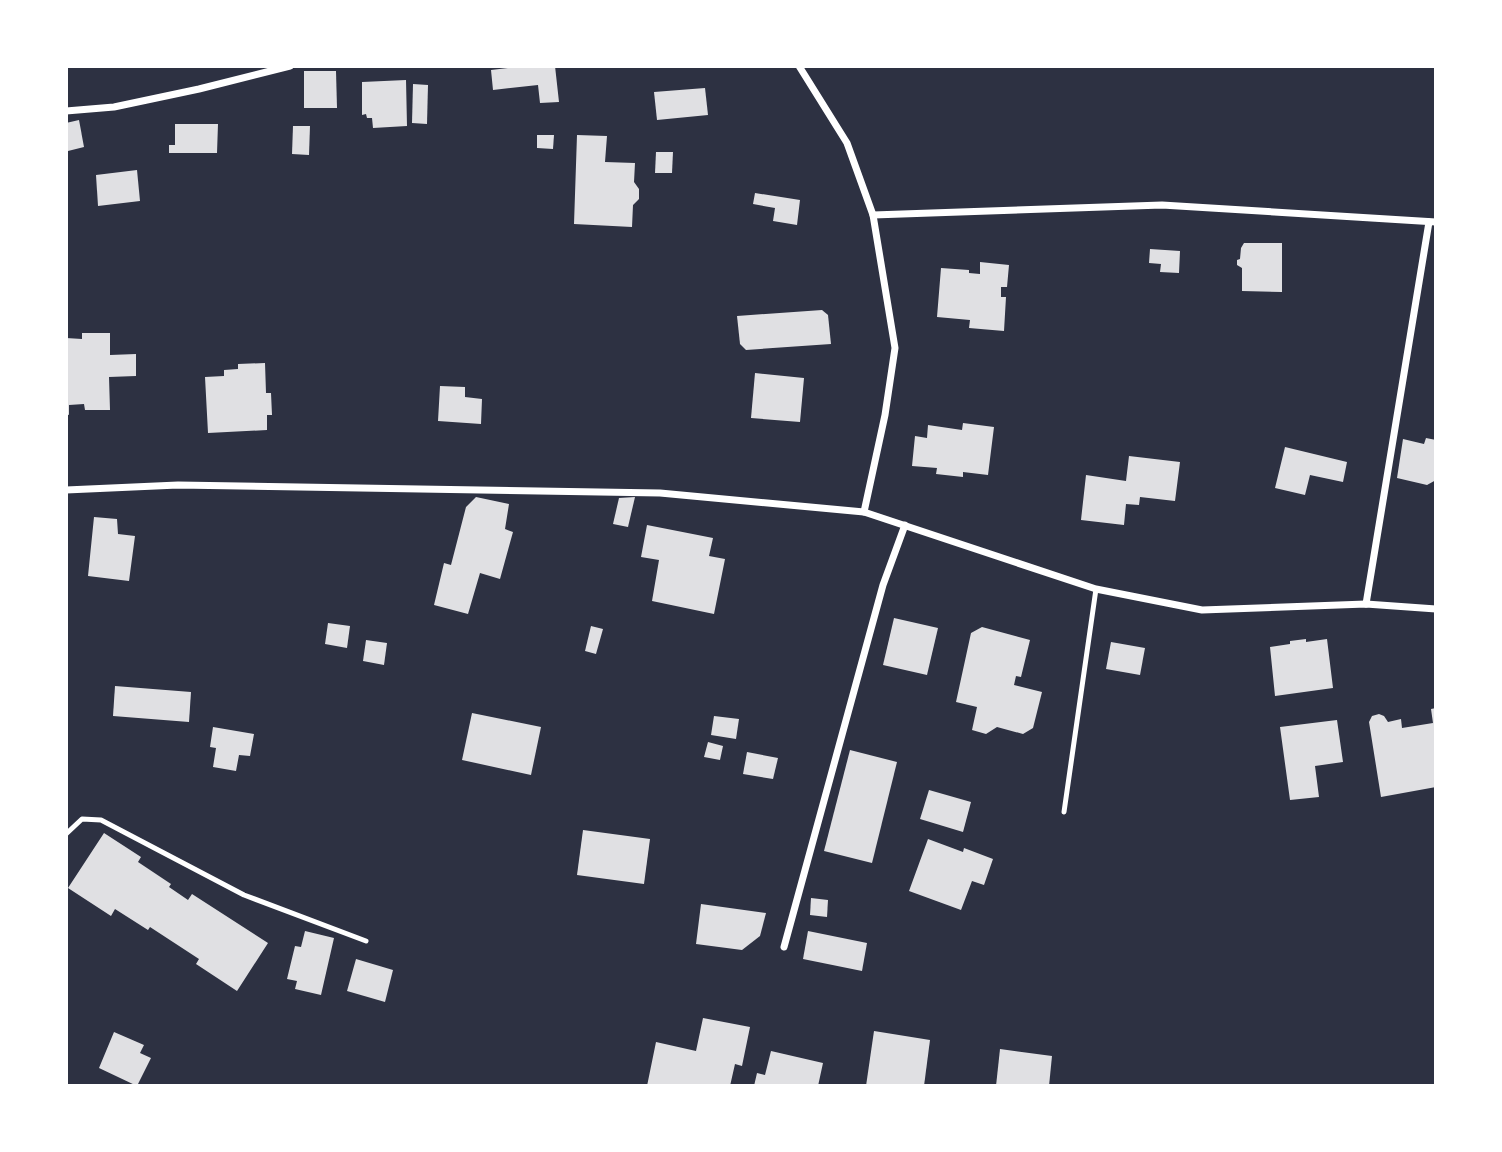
<svg xmlns="http://www.w3.org/2000/svg" width="1502" height="1152" viewBox="0 0 1502 1152" font-family="Ubuntu,sans-serif">
	<style>
		.building { fill: #e0e0e3 }
		.lines { fill: none; stroke-linecap: round; stroke-linejoin: round }
		.service { stroke: #fff; stroke-width: 5 }
		.minor { stroke: #fff; stroke-width: 7 }
	</style>
	<rect width="100%" height="100%" fill="#2d3142"/>
	<g class="building">
		<polygon points="525,66 555,66 559,102 540,103 538,85 493,90 491,70"/>
		<polygon points="304,71 336,71 337,108 304,108"/>
		<polygon points="406,80 407,126 373,128 372,118 367,118 366,114 362,115 362,82"/>
		<polygon points="413,84 428,85 427,124 412,123"/>
		<polygon points="705,88 708,115 657,120 654,92"/>
		<polygon points="79,120 84,147 68,151 66,123"/>
		<polygon points="175,124 218,124 217,153 169,153 169,145 175,145"/>
		<polygon points="293,126 310,126 309,155 292,154"/>
		<polygon points="537,135 554,135 553,149 537,148"/>
		<polygon points="577,135 607,136 605,162 635,163 634,182 639,189 639,199 633,205 632,227 574,224"/>
		<polygon points="656,152 673,152 672,173 655,173"/>
		<polygon points="137,170 140,201 98,206 96,175"/>
		<polygon points="755,193 800,200 797,225 773,221 775,208 753,204"/>
		<polygon points="1244,243 1282,243 1282,292 1242,291 1242,268 1237,265 1237,260 1240,259 1241,248"/>
		<polygon points="1150,249 1180,251 1179,273 1160,272 1161,264 1149,263"/>
		<polygon points="980,262 1009,265 1007,287 1001,287 1001,297 1006,297 1004,331 969,328 970,320 937,317 941,268 969,270 969,273 980,274"/>
		<polygon points="822,310 828,315 831,344 746,350 740,344 737,316"/>
		<polygon points="82,333 110,333 110,355 136,354 136,376 109,377 110,410 85,410 84,404 69,405 69,415 66,414 66,338 82,339"/>
		<polygon points="265,363 266,393 271,393 272,415 267,415 267,430 208,433 205,377 224,376 224,370 238,369 238,364"/>
		<polygon points="755,373 804,378 800,422 751,418"/>
		<polygon points="440,386 465,387 465,397 482,399 481,424 438,421"/>
		<polygon points="963,423 994,427 988,475 963,472 963,477 936,474 937,468 912,466 915,436 927,438 928,425 962,430"/>
		<polygon points="1426,438 1436,440 1436,480 1427,485 1397,478 1403,439 1424,444"/>
		<polygon points="1285,447 1347,462 1343,482 1310,475 1305,495 1275,488"/>
		<polygon points="1129,456 1180,462 1175,501 1140,497 1139,505 1126,504 1124,525 1081,520 1086,475 1126,481"/>
		<polygon points="476,497 509,504 505,529 513,532 500,579 480,573 468,614 434,605 444,563 451,565 466,507"/>
		<polygon points="635,497 628,527 613,524 619,498"/>
		<polygon points="94,517 117,519 118,534 135,536 129,581 88,576"/>
		<polygon points="647,525 713,538 709,556 725,559 714,614 652,601 659,560 641,557"/>
		<polygon points="894,618 938,628 927,675 883,665"/>
		<polygon points="328,623 350,626 347,648 325,644"/>
		<polygon points="591,626 603,629 596,654 585,651"/>
		<polygon points="982,627 1030,640 1021,677 1016,676 1014,685 1042,692 1033,728 1023,734 997,727 986,734 972,730 977,707 956,702 971,633"/>
		<polygon points="1306,639 1306,642 1327,639 1333,688 1275,696 1270,647 1290,644 1290,641"/>
		<polygon points="366,640 387,643 384,665 363,661"/>
		<polygon points="1111,642 1145,648 1140,675 1106,669"/>
		<polygon points="115,686 191,692 189,722 113,716"/>
		<polygon points="1436,708 1436,787 1381,797 1369,722 1372,716 1379,714 1384,716 1388,722 1401,719 1402,728 1433,723 1431,709"/>
		<polygon points="472,713 541,727 531,775 462,760"/>
		<polygon points="714,716 739,719 736,739 711,735"/>
		<polygon points="1337,720 1343,762 1315,766 1319,797 1290,800 1280,727"/>
		<polygon points="213,727 254,734 250,756 239,755 236,771 213,767 216,748 210,747"/>
		<polygon points="708,742 723,746 720,760 704,757"/>
		<polygon points="850,750 897,762 872,863 824,851"/>
		<polygon points="747,752 778,758 773,779 743,774"/>
		<polygon points="929,790 971,802 963,832 920,819"/>
		<polygon points="583,830 650,839 644,884 577,875"/>
		<polygon points="104,833 141,857 138,862 171,884 169,887 188,900 192,894 268,943 237,991 196,964 199,959 150,927 148,930 115,909 111,916 68,888"/>
		<polygon points="928,839 963,852 964,848 993,859 984,885 972,881 961,910 909,891"/>
		<polygon points="811,898 828,900 827,917 810,915"/>
		<polygon points="701,904 766,913 760,936 742,950 696,944"/>
		<polygon points="305,931 334,938 321,995 295,989 297,981 287,979 295,946 301,947"/>
		<polygon points="808,931 867,943 862,971 803,959"/>
		<polygon points="356,959 393,970 385,1002 347,991"/>
		<polygon points="703,1018 750,1027 742,1066 735,1064 730,1086 647,1086 656,1042 696,1051"/>
		<polygon points="874,1031 930,1040 924,1086 866,1086"/>
		<polygon points="114,1032 144,1045 140,1053 151,1058 137,1086 99,1068"/>
		<polygon points="1000,1049 1052,1056 1049,1086 996,1086"/>
		<polygon points="771,1051 823,1063 818,1086 754,1086 757,1073 765,1075"/>
	</g>
	<g class="lines">
		<g class="service">
			<polyline points="1064,812 1096,589"/>
			<polyline points="66,834 82,819 101,820 244,895 366,941"/>
		</g>
		<g class="minor">
			<polyline points="799,66 847,143 873,215 895,348 885,415 864,512"/>
			<polyline points="66,111 114,107 199,89 290,66"/>
			<polyline points="873,215 1162,205 1436,222"/>
			<polyline points="66,490 178,485 660,493 864,512 1096,589 1202,610 1366,604 1436,609"/>
			<polyline points="1366,604 1429,222"/>
			<polyline points="784,947 883,585 905,525"/>
		</g>
	</g>
	<rect width="1502" height="1152" fill="none" stroke="#ffffff" stroke-width="136"/>
</svg>
